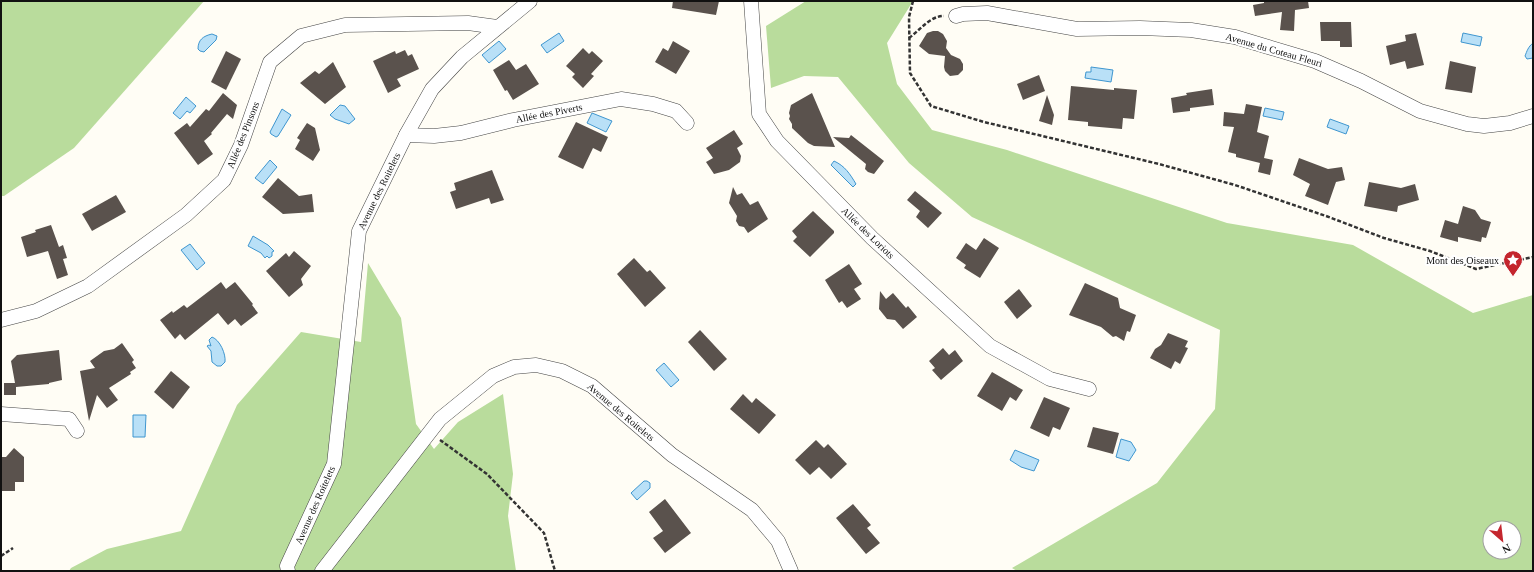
<svg xmlns="http://www.w3.org/2000/svg" width="1534" height="572" viewBox="0 0 1534 572" font-family="Georgia,serif">
	<style>
		.forest { fill: #b9dc9c; fill-rule: evenodd }
		.water { fill: #b9e0f7; stroke: #3f96cf }
		.building { fill: #5a524d }
		.lines { fill: none; stroke-linecap: round; stroke-linejoin: round }
		.street-casing { stroke: #444; stroke-width: 15 }
		.path { stroke: #333; stroke-width: 2.5; stroke-dasharray: 4 2; stroke-linecap: butt }
		.street { stroke: #fff; stroke-width: 14 }
		.labels { text-anchor: middle; dominant-baseline: central; stroke-width: 4; stroke-linejoin: round; paint-order: stroke }
		.street-label { font-size: 10px; fill: #111; stroke: #fff }
		.poi-label { font-size: 10px; fill: #111; stroke: #fff; text-anchor: end }
	</style>
	<rect width="100%" height="100%" fill="#fffdf5"/>
	<g class="forest">
		<polygon points="1,1 204,1 74,148 4,196 1,196"/>
		<path d="M806 1H913L887 43 897 84 932 130 1007 150 1227 223 1353 245 1473 313 1533 295V571H1017L1012 568 1157 483 1215 409 1220 330 972 217 909 163 838 77 804 76 771 88 766 26ZM1490 528H1514V552H1490Z"/>
		<polygon points="368,263 401,318 416,424 434,449 458,422 503,394 513,474 508,516 516,571 69,571 71,568 107,549 181,531 237,405 301,332 361,342"/>
	</g>
	<g class="water">
		<polygon points="559,33 564,41 547,53 541,45"/>
		<polygon points="1463,33 1482,37 1480,46 1461,42"/>
		<path d="M212 34 217 36 216 40 204 52 200 51 198 49C198 40 203 36 212 34Z"/>
		<polygon points="499,41 506,49 489,63 482,55"/>
		<path d="M1533 43V58L1527 59 1525 56C1527 51 1528 47 1533 43Z"/>
		<polygon points="1091,67 1113,70 1111,82 1085,78 1086,72 1091,72"/>
		<polygon points="186,97 196,106 190,113 187,111 180,119 173,113"/>
		<polygon points="340,105 345,106 355,119 349,124 335,119 330,115"/>
		<polygon points="1265,108 1284,112 1282,120 1263,116"/>
		<polygon points="282,109 291,115 278,136 276,137 271,134 270,132"/>
		<polygon points="592,113 612,121 606,132 587,123"/>
		<polygon points="1330,119 1349,126 1346,134 1327,127"/>
		<polygon points="270,160 277,167 263,184 255,178"/>
		<path d="M834 161C845 166 850 174 856 184L853 187 831 165Z"/>
		<polygon points="253,236 268,245 274,251 272,252 272,256 269,258 267,256 265,258 261,253 248,246"/>
		<polygon points="190,244 205,263 197,270 181,250"/>
		<path d="M212 337C220 340 226 354 225 362L221 366H217L212 362 211 351 207 346 209 345 211 346 209 340Z"/>
		<polygon points="664,363 679,380 671,387 656,370"/>
		<polygon points="133,415 146,415 145,437 133,437"/>
		<polygon points="1121,439 1131,442 1136,450 1129,461 1116,457"/>
		<polygon points="1015,450 1039,460 1034,471 1021,467 1010,460"/>
		<polygon points="644,481 647,481 650,483 650,488 637,500 631,493"/>
	</g>
	<g class="building">
		<polygon points="673,1 719,1 716,15 672,8"/>
		<polygon points="1264,1 1308,1 1309,8 1295,10 1294,31 1280,30 1282,12 1255,16 1253,5 1264,3"/>
		<polygon points="1320,22 1351,22 1352,47 1340,47 1340,41 1321,41"/>
		<polygon points="933,31 938,31 943,34 947,41 946,48 951,55 960,59 963,64 963,70 958,75 950,76 945,71 944,67 945,56 929,54 919,46 927,33"/>
		<polygon points="1416,33 1424,65 1407,69 1405,61 1390,65 1386,46 1406,41 1405,35"/>
		<polygon points="673,41 690,51 676,74 655,62 663,48 668,51"/>
		<polygon points="583,48 589,54 592,51 603,61 591,74 594,76 583,88 572,77 575,74 566,66"/>
		<polygon points="405,50 408,56 412,54 419,69 397,79 401,86 388,93 373,61 395,51 396,54"/>
		<polygon points="226,51 241,59 226,90 211,82"/>
		<polygon points="509,60 516,70 526,64 539,84 513,100 507,90 505,91 493,70"/>
		<polygon points="1450,61 1476,67 1472,93 1445,89"/>
		<polygon points="333,62 346,87 325,104 300,83 315,71 319,74"/>
		<polygon points="1039,75 1045,91 1023,100 1017,84"/>
		<polygon points="1071,86 1114,90 1114,88 1137,90 1134,119 1123,118 1122,129 1088,126 1088,122 1068,120"/>
		<polygon points="1212,89 1214,105 1190,108 1190,111 1173,113 1171,98 1187,95 1186,93"/>
		<polygon points="223,93 237,105 233,119 227,114 211,133 212,134 204,141 213,154 198,165 174,133 187,123 190,127 206,109 209,111"/>
		<polygon points="812,93 821,114 835,147 814,146 808,143 792,128 792,124 789,119 790,116 789,113 791,105"/>
		<polygon points="1047,95 1054,115 1052,125 1039,121"/>
		<polygon points="1246,104 1262,107 1257,132 1269,136 1264,158 1273,160 1270,175 1258,172 1260,163 1236,157 1236,154 1228,152 1234,127 1223,126 1224,112 1244,114"/>
		<polygon points="576,122 608,137 601,152 593,148 583,169 558,157"/>
		<polygon points="307,123 315,128 320,150 313,161 295,149 300,140 297,138"/>
		<polygon points="734,130 743,144 737,148 741,156 740,162 729,170 714,174 706,162 713,158 706,148"/>
		<polygon points="851,135 884,161 874,174 868,172 865,169 866,164 833,137 849,138"/>
		<polygon points="1299,158 1328,169 1342,167 1345,180 1336,182 1328,205 1305,196 1310,184 1293,175"/>
		<polygon points="492,170 504,200 491,204 489,198 456,209 450,192 456,190 454,183"/>
		<polygon points="278,178 299,196 312,194 314,212 283,214 262,197"/>
		<polygon points="1369,182 1401,188 1415,184 1419,200 1398,206 1397,212 1364,206"/>
		<polygon points="733,187 737,195 742,193 750,205 758,201 768,219 748,233 744,227 739,226 736,221 737,216 729,203"/>
		<polygon points="915,191 942,213 928,228 916,217 920,211 907,200"/>
		<polygon points="116,195 126,212 92,231 82,214"/>
		<polygon points="1463,206 1475,210 1481,219 1491,222 1486,238 1482,237 1481,242 1458,237 1458,242 1440,237 1445,220 1458,224"/>
		<polygon points="813,211 834,231 834,233 810,257 793,241 797,237 792,231"/>
		<polygon points="51,225 59,247 63,245 67,258 63,259 68,275 57,279 48,251 27,257 21,237 36,232 35,230"/>
		<polygon points="984,238 999,248 980,278 964,268 966,265 956,258 966,243 976,250"/>
		<polygon points="294,251 311,266 301,279 303,285 289,297 266,271 286,253 289,257"/>
		<polygon points="634,258 647,272 650,270 666,288 645,307 617,274"/>
		<polygon points="849,264 862,284 854,289 861,299 847,308 842,301 839,303 825,280"/>
		<polygon points="221,282 226,289 235,282 253,304 252,305 258,313 241,326 235,319 228,325 218,313 185,340 180,334 175,339 160,320 172,311 173,313 184,305 187,308"/>
		<polygon points="1085,283 1118,298 1120,308 1136,315 1130,332 1127,331 1124,341 1116,336 1113,337 1101,327 1069,315"/>
		<polygon points="1019,289 1032,306 1017,319 1004,302"/>
		<polygon points="880,291 886,299 893,293 906,308 908,306 917,317 903,329 895,320 887,319 879,309"/>
		<polygon points="700,330 727,359 714,371 688,342"/>
		<polygon points="1168,333 1188,341 1185,347 1188,348 1180,364 1175,361 1171,369 1150,358 1155,349 1161,345"/>
		<polygon points="122,343 134,360 132,362 136,368 130,372 131,374 109,388 118,400 107,408 97,395 89,421 80,371 95,368 90,361 104,351 114,349"/>
		<polygon points="943,348 949,355 955,350 963,361 941,380 932,370 935,368 929,361"/>
		<polygon points="59,350 62,380 49,383 49,384 16,387 16,395 4,395 4,383 15,383 11,361 17,355"/>
		<polygon points="171,371 190,387 173,409 154,392"/>
		<polygon points="992,372 1023,390 1016,401 1010,397 1002,411 977,396"/>
		<polygon points="743,394 752,403 756,398 776,415 759,434 730,409"/>
		<polygon points="1044,397 1070,408 1060,430 1053,427 1049,437 1030,428"/>
		<polygon points="1093,427 1119,433 1113,454 1087,447"/>
		<polygon points="816,440 824,448 828,444 847,464 831,479 819,467 810,475 795,460"/>
		<polygon points="14,448 24,457 24,482 15,482 15,491 1,491 1,457 6,457"/>
		<polygon points="665,499 691,533 665,553 653,538 663,531 649,512"/>
		<polygon points="853,504 871,525 867,528 880,543 866,554 836,518"/>
	</g>
	<g class="lines">
		<defs>
			<g id="street">
				<polyline points="751,1 759,114 777,141 872,238 990,346 1050,379 1089,389"/>
				<polyline points="956,16 963,14 987,13 1077,29 1140,28 1191,30 1235,37 1315,61 1361,81 1420,111 1467,124 1484,126 1510,123 1533,116"/>
				<polyline points="406,135 434,136 461,133 513,120 621,99 653,104 676,111 687,123"/>
				<polyline points="1,320 36,311 88,286 186,215 224,180 241,145 270,62 301,36 345,25 468,23 497,27"/>
				<polyline points="1,414 69,419 77,431"/>
				<polyline points="288,571 287,566 334,464 359,231 406,135 432,89 462,57 530,1"/>
				<polyline points="322,571 440,419 493,376 514,367 536,365 562,371 592,386 672,455 752,510 778,541 791,571"/>
			</g>
		</defs>
		<use href="#street" class="street-casing"/>
		<g class="path">
			<polyline points="913,1 909,17 910,73 931,106 984,122 1159,164 1235,185 1326,216 1384,238 1430,251 1476,269 1533,257"/>
			<path d="M909 38C920 30 930 16 944 16"/>
			<polyline points="440,440 487,474 544,533 555,571"/>
			<polyline points="1,556 13,548"/>
		</g>
		<use href="#street" class="street"/>
	</g>
	<defs>
		<symbol id="sight-pin" viewBox="-11 -11 22 30"><path d="M0 17L-7.5 6A9.5 9.5 0 1 1 7.5 6Z" fill="#c4262e" stroke="#fff"/><path d="M0-6L1.8-2.2L6-1.7L2.9 1.2L3.7 5.4L0 3.3L-3.7 5.4L-2.9 1.2L-6-1.7L-1.8-2.2Z" fill="#fff"/></symbol>
	</defs>
	<g fill-rule="evenodd">
		<use href="#sight-pin" x="1502" y="249" width="22" height="30"/>
	</g>
	<g class="labels">
		<g class="street-label">
			<text transform="translate(1274 50) rotate(16)">Avenue du Coteau Fleuri</text>
			<text transform="translate(549 113) rotate(-11)">Allée des Piverts</text>
			<text transform="translate(243 135) rotate(-68)">Allée des Pinsons</text>
			<text transform="translate(379 191) rotate(-64)">Avenue des Roitelets</text>
			<text transform="translate(868 233) rotate(44)">Allée des Loriots</text>
			<text transform="translate(621 412) rotate(40)">Avenue des Roitelets</text>
			<text transform="translate(315 505) rotate(-66)">Avenue des Roitelets</text>
		</g>
		<g class="poi-label">
			<text x="1499" y="260">Mont des Oiseaux</text>
		</g>
	</g>
	<rect width="1534" height="572" fill="none" stroke="#111111" stroke-width="4"/>
	<g transform="translate(1502 540) rotate(152)"><circle r="19" fill="#ffffff" stroke="#a0a0a0"/>
	<path d="M0-3L7 15L0 10L-7 15Z" fill="#c4262e"/>
	<text y="-6" font-size="11" font-weight="bold" text-anchor="middle" fill="#111111">N</text>
	</g>
</svg>
